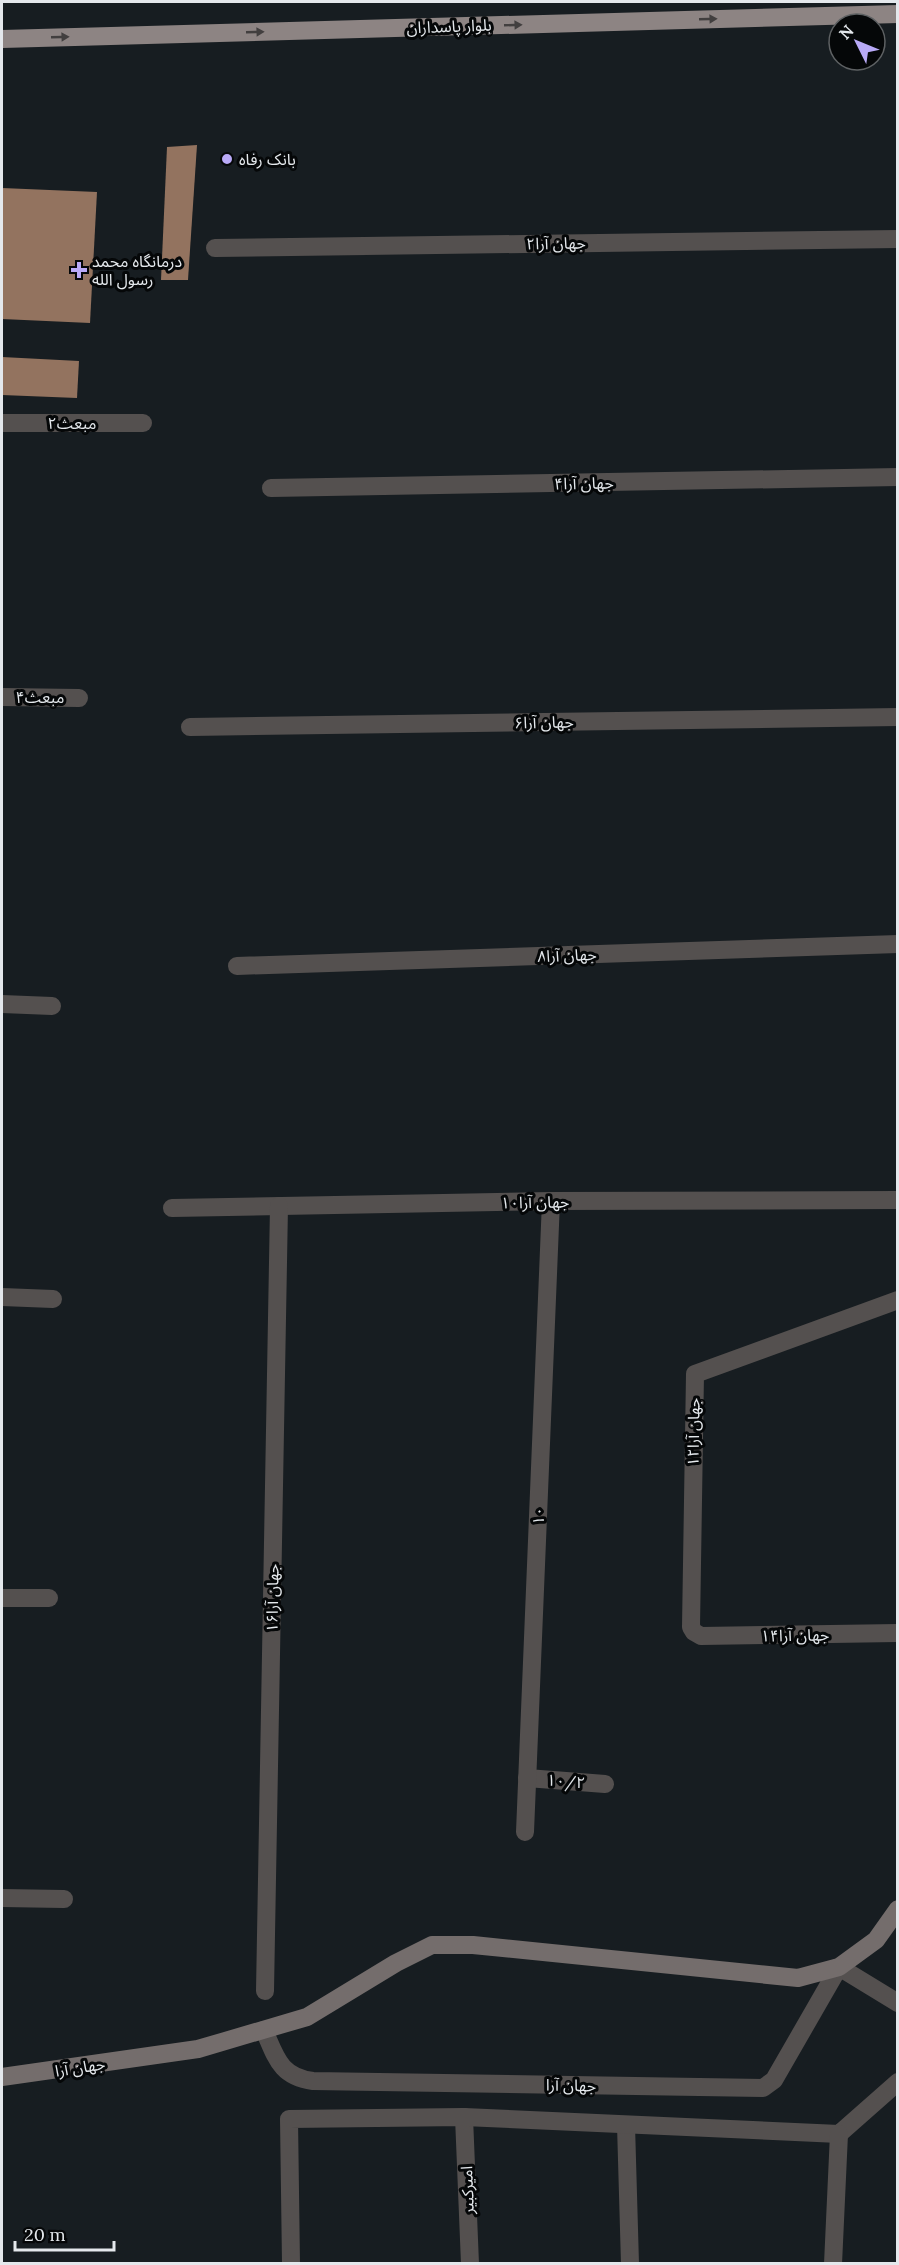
<svg xmlns="http://www.w3.org/2000/svg" width="899" height="2265" viewBox="0 0 899 2265" font-family="Lora,'Noto Sans Arabic',serif">
	<style>
		.building { fill: #93735f }
		.lines { fill: none; stroke-linecap: round; stroke-linejoin: round }
		.street { stroke: #54504f; stroke-width: 18 }
		.secondary { stroke: #746d6c; stroke-width: 18 }
		.primary { stroke: #8d8483; stroke-width: 18 }
		.oneway { fill: #423f3f }
		.poi-dot { fill: #b9aaf7; stroke: #050708; stroke-width: 2 }
		.labels { text-anchor: middle; dominant-baseline: central; stroke-width: 6; stroke-linejoin: round; paint-order: stroke }
		.street-label { font-size: 16px; fill: #e4e8ec; stroke: #050708 }
		.poi-label { font-size: 16px; fill: #e4e8ec; stroke: #050708; text-anchor: start }
	</style>
	<rect width="100%" height="100%" fill="#171d21"/>
	<g class="building">
		<polygon points="197,145 188,280 161,280 167,147"/>
		<polygon points="2,188 97,192 90,323 2,319"/>
		<polygon points="2,357 79,361 77,398 2,395"/>
	</g>
	<g class="lines">
		<g class="street">
			<polyline points="215,248 898,239"/>
			<polyline points="2,423 143,423"/>
			<polyline points="271,488 898,477"/>
			<polyline points="2,697 79,698"/>
			<polyline points="190,727 898,717"/>
			<polyline points="237,966 898,944"/>
			<polyline points="2,1004 52,1006"/>
			<polyline points="172,1208 551,1201 898,1200"/>
			<polyline points="2,1297 53,1299"/>
			<polyline points="898,1300 695,1374 691,1627 694,1632 701,1636 898,1633"/>
			<polyline points="2,1598 49,1598"/>
			<polyline points="527,1778 605,1784"/>
			<polyline points="525,1832 551,1201"/>
			<polyline points="2,1898 64,1899"/>
			<polyline points="265,1991 279,1206"/>
			<path d="M264 2030C276 2057 280 2077 313 2081L763 2088 774 2080 839 1967 898 2003"/>
			<polyline points="464,2117 470,2264"/>
			<polyline points="626,2125 630,2264"/>
			<polyline points="291,2264 289,2119 464,2117 839,2134 898,2082"/>
			<polyline points="833,2264 839,2134"/>
		</g>
		<polyline class="secondary" points="2,2077 198,2049 307,2017 396,1963 432,1945 473,1945 798,1978 839,1967 876,1940 898,1909"/>
		<polyline class="primary" points="2,39 898,14"/>
	</g>
	<defs><path id="oneway-solid" d="M-6-.8H1V-3.2L6.5 0L1 3.2V.8H-6Z" transform="scale(1.5)"/></defs>
	<g class="oneway">
		<use href="#oneway-solid" transform="translate(708 19) rotate(-2)"/>
		<use href="#oneway-solid" transform="translate(513 25) rotate(-2)"/>
		<use href="#oneway-solid" transform="translate(255 32) rotate(-2)"/>
		<use href="#oneway-solid" transform="translate(60 37) rotate(-2)"/>
	</g>
	<g class="poi-dot">
		<circle cx="227" cy="159" r="6"/>
		<path d="M76 261h6v6h6v6h-6v6h-6v-6h-6v-6h6z"/>
	</g>
	<g class="labels">
		<g class="street-label">
			<text transform="translate(449 26) rotate(-2)">بلوار پاسداران</text>
			<text transform="translate(556 243) rotate(-1)">جهان آرا۲</text>
			<text x="72" y="423">مبعث۲</text>
			<text transform="translate(584 483) rotate(-1)">جهان آرا۴</text>
			<text x="40" y="697">مبعث۴</text>
			<text transform="translate(544 722) rotate(-1)">جهان آرا۶</text>
			<text transform="translate(567 955) rotate(-2)">جهان آرا۸</text>
			<text transform="translate(535 1202) rotate(-1)">جهان آرا۱۰</text>
			<text transform="translate(693 1432) rotate(-89)">جهان آرا۱۲</text>
			<text transform="translate(538 1516) rotate(-88)">۱۰</text>
			<text transform="translate(272 1598) rotate(-89)">جهان آرا۱۶</text>
			<text transform="translate(795 1635) rotate(-1)">جهان آرا۱۴</text>
			<text transform="translate(566 1781) rotate(5)">۱۰/۲</text>
			<text transform="translate(80 2067) rotate(-9)">جهان آرا</text>
			<text transform="translate(571 2085) rotate(1)">جهان آرا</text>
			<text transform="translate(467 2190) rotate(-92)">امیرکبیر</text>
		</g>
		<g class="poi-label">
			<text x="239" y="159">بانک رفاه</text>
			<text x="92" y="261">درمانگاه محمد<tspan x="92" dy="18">رسول الله</tspan></text>
		</g>
	</g>
	<rect width="899" height="2265" fill="none" stroke="#e4e8ec" stroke-width="6"/>
	<g transform="translate(857 42) rotate(313)"><circle r="28" fill="#050708" stroke="#5e6163" stroke-width="1.5"/>
	<path d="M0-4.5L10 22L0 15L-10 22Z" fill="#b9aaf7"/>
	<text y="-9" font-size="16" font-weight="bold" text-anchor="middle" fill="#e4e8ec">N</text>
	</g>
	<path d="M15 2241v9h99v-9" fill="none" stroke="#e4e8ec" stroke-width="3"/>
	<text x="24" y="2241" font-size="18" fill="#e4e8ec" stroke="#050708" stroke-width="4.5" paint-order="stroke">20 m</text>
</svg>
